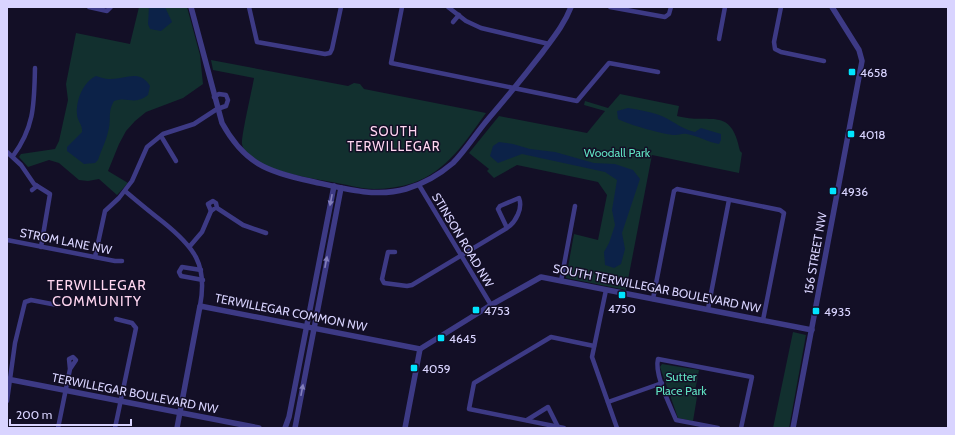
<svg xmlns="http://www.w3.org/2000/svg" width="955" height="435" viewBox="0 0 955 435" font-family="Cabin,sans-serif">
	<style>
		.green { fill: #12302f }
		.water { fill: #0c2248 }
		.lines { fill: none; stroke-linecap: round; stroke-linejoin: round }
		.minor { stroke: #3d3a85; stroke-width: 4.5 }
		.tertiary { stroke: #3d3a85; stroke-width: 5.5 }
		.oneway { fill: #837fbc }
		.poi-dot { fill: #00e5ff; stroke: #130f26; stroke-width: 1.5 }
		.labels { text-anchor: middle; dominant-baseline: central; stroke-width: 3; stroke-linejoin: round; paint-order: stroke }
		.poi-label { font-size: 12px; fill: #d9d4ff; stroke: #130f26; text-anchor: start }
		.park-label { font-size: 12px; fill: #5fe0c0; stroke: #130f26 }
		.street-label { font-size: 12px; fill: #d9d4ff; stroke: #130f26 }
		.neighbourhood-label { font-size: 13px; letter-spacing: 1px; fill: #ffd6f0; stroke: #130f26 }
		.quarter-label { font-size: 14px; letter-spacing: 1px; fill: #ffd6f0; stroke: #130f26 }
	</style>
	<rect width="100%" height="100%" fill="#130f26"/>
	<g class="green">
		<polygon points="139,7 187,7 200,55 203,84 183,98 146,112 135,121 126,131 119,144 108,171 128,183 117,195 99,179 88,181 79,180 59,163 49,160 28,167 19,157 21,154 55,149 59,141 68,100 66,84 76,33 130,44"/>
		<path d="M211 60 348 86 354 83 360 84 364 89 486 113C466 141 447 171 413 183 400 187 387 189 374 189 360 189 345 184 332 182 311 178 247 169 242 144 241 137 252 90 254 78L213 70Z"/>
		<path d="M620 94 679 106 677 116C710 125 731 105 740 151L742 153 739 173 652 155 626 290 566 278 574 234 598 240 607 195 598 182 517 165 494 178 487 171 489 169 469 153 499 116 587 133 605 111 584 105 585 101 608 108Z"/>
		<polygon points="793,332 806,335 789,428 773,428"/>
		<polygon points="662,364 699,370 694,396 697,397 693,421 678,418 660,367"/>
	</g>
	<g class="water">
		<polygon points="149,7 165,7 172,22 161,31 150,29 148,24"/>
		<path d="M96 76C100 77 105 79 109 79 125 80 139 68 150 86L148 95C133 106 129 96 114 101 107 113 112 119 108 132 106 141 101 151 98 160L95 163 84 164 67 151V147L82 132C83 125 77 121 77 114 76 100 83 82 96 76Z"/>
		<path d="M628 108C640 110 653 112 664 117 676 123 682 129 695 132L701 128 721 134V140L719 144C707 142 699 136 687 134 682 133 679 135 675 135 665 135 626 124 618 119L617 111Z"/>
		<polygon points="499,142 513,144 530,149 555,152 594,163 615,164 633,170 640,179 622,233 625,249 621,264 614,268 605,265 604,252 609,243 615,225 612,210 617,180 605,172 522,154 498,163 490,156 493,146"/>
	</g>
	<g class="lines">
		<g class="minor">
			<polyline points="89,7 107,11 111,7"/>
			<polyline points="249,7 257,42 325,54 330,53 332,49 341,7"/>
			<polyline points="402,7 391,63 577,101 609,63 658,72"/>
			<polyline points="448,7 466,21 481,28 549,44"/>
			<polyline points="610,7 665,17 669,14 671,7"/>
			<polyline points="781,7 774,42 775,49 781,52 824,61"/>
			<polyline points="453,22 459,15"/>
			<polyline points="719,39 725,7"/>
			<polyline points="161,136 176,161"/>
			<polyline points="7,152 21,165 34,184 50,194 41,247"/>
			<path d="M13 156C35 126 34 103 35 68"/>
			<polyline points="419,185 491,305"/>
			<polyline points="32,190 37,186"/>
			<path d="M125 191C138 202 150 212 163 222 194 247 208 264 200 306"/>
			<polyline points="211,211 208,204 213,201 216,203 217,208 243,225 266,233"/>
			<polyline points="7,240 115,261 122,261"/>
			<polyline points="190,246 202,232 211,211 214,209"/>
			<path d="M395 252H388L382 279 384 283 407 286 412 285 507 228C516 222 523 208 519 198L500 206 498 209 507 228"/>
			<polyline points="95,257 105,211 119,198 132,181 147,147 163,134 194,124 217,109 226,106 228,100 226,95 219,94 214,97"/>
			<polyline points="201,270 182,267 179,272 181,276 203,280"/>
			<polyline points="561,281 575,206"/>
			<polyline points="606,290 592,357 617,428"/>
			<polyline points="653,299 674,191 677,189 780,210 784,213 763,320"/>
			<polyline points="708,309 729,200"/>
			<polyline points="7,401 15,343 25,302 31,300 57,305"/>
			<polyline points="608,402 662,383"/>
			<polyline points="527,420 548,407 558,427"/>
			<polyline points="58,428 70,369 69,359 73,357 76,360 70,369"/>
			<polyline points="115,428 136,328 132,323 116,319"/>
			<polyline points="564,428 469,409 474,383 551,337 594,346"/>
			<path d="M718 428 676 420C670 405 654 374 658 359L752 377 741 428"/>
		</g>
		<g class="tertiary">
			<path d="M191 7 222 123C244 163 267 172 310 181 341 188 375 198 406 189 423 184 439 175 453 163 466 150 476 133 489 118 507 97 525 75 542 53 553 38 564 25 571 7"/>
			<polyline points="420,349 491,305 541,277 812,330"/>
			<polyline points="7,379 259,428"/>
			<polyline points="177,428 200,306 420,349"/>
			<polyline points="285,428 289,417 334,186"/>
			<polyline points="295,428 341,188"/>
			<polyline points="405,428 420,349"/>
			<polyline points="793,428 862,61 859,50 832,7"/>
		</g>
	</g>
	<defs><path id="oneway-solid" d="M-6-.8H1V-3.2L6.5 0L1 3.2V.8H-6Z"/></defs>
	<g class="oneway">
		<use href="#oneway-solid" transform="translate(331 200) rotate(101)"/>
		<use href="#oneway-solid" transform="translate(326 262) rotate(-79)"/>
		<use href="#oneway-solid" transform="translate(302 390) rotate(-79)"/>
	</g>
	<g class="poi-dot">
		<rect x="848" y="68" width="8" height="8" rx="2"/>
		<rect x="847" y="130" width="8" height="8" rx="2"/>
		<rect x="829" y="187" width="8" height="8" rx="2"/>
		<rect x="618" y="291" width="8" height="8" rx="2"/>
		<rect x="472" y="306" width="8" height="8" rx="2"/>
		<rect x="812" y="307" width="8" height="8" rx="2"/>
		<rect x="437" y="334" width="8" height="8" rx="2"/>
		<rect x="410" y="364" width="8" height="8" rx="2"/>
	</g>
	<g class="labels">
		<g class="poi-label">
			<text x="860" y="72">4658</text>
			<text x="859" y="134">4018</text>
			<text x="841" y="191">4936</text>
			<text x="622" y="308" text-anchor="middle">4750</text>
			<text x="484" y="310">4753</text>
			<text x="824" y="311">4935</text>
			<text x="449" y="338">4645</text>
			<text x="422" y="368">4059</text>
		</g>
		<g class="park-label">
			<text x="617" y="152">Woodall Park</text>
			<text x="681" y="376">Sutter<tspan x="681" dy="14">Place Park</tspan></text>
		</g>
		<g class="street-label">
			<text transform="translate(463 240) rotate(59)">STINSON ROAD NW</text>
			<text transform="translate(66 241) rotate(11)">STROM LANE NW</text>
			<text transform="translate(815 253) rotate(-80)">156 STREET NW</text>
			<text transform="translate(657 288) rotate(11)">SOUTH TERWILLEGAR BOULEVARD NW</text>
			<text transform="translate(291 312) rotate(11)">TERWILLEGAR COMMON NW</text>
			<text transform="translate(135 393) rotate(11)">TERWILLEGAR BOULEVARD NW</text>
		</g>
		<g class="neighbourhood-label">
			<text x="394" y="131">SOUTH<tspan x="394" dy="15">TERWILLEGAR</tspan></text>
		</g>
		<g class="quarter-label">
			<text x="97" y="285">TERWILLEGAR<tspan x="97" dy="16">COMMUNITY</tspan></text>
		</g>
	</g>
	<rect width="955" height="435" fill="none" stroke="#d9d4ff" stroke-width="16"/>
	<path d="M10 419v6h121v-6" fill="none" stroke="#d9d4ff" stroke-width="2"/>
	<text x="16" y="419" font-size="12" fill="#d9d4ff" stroke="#130f26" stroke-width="3" paint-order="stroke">200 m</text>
</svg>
